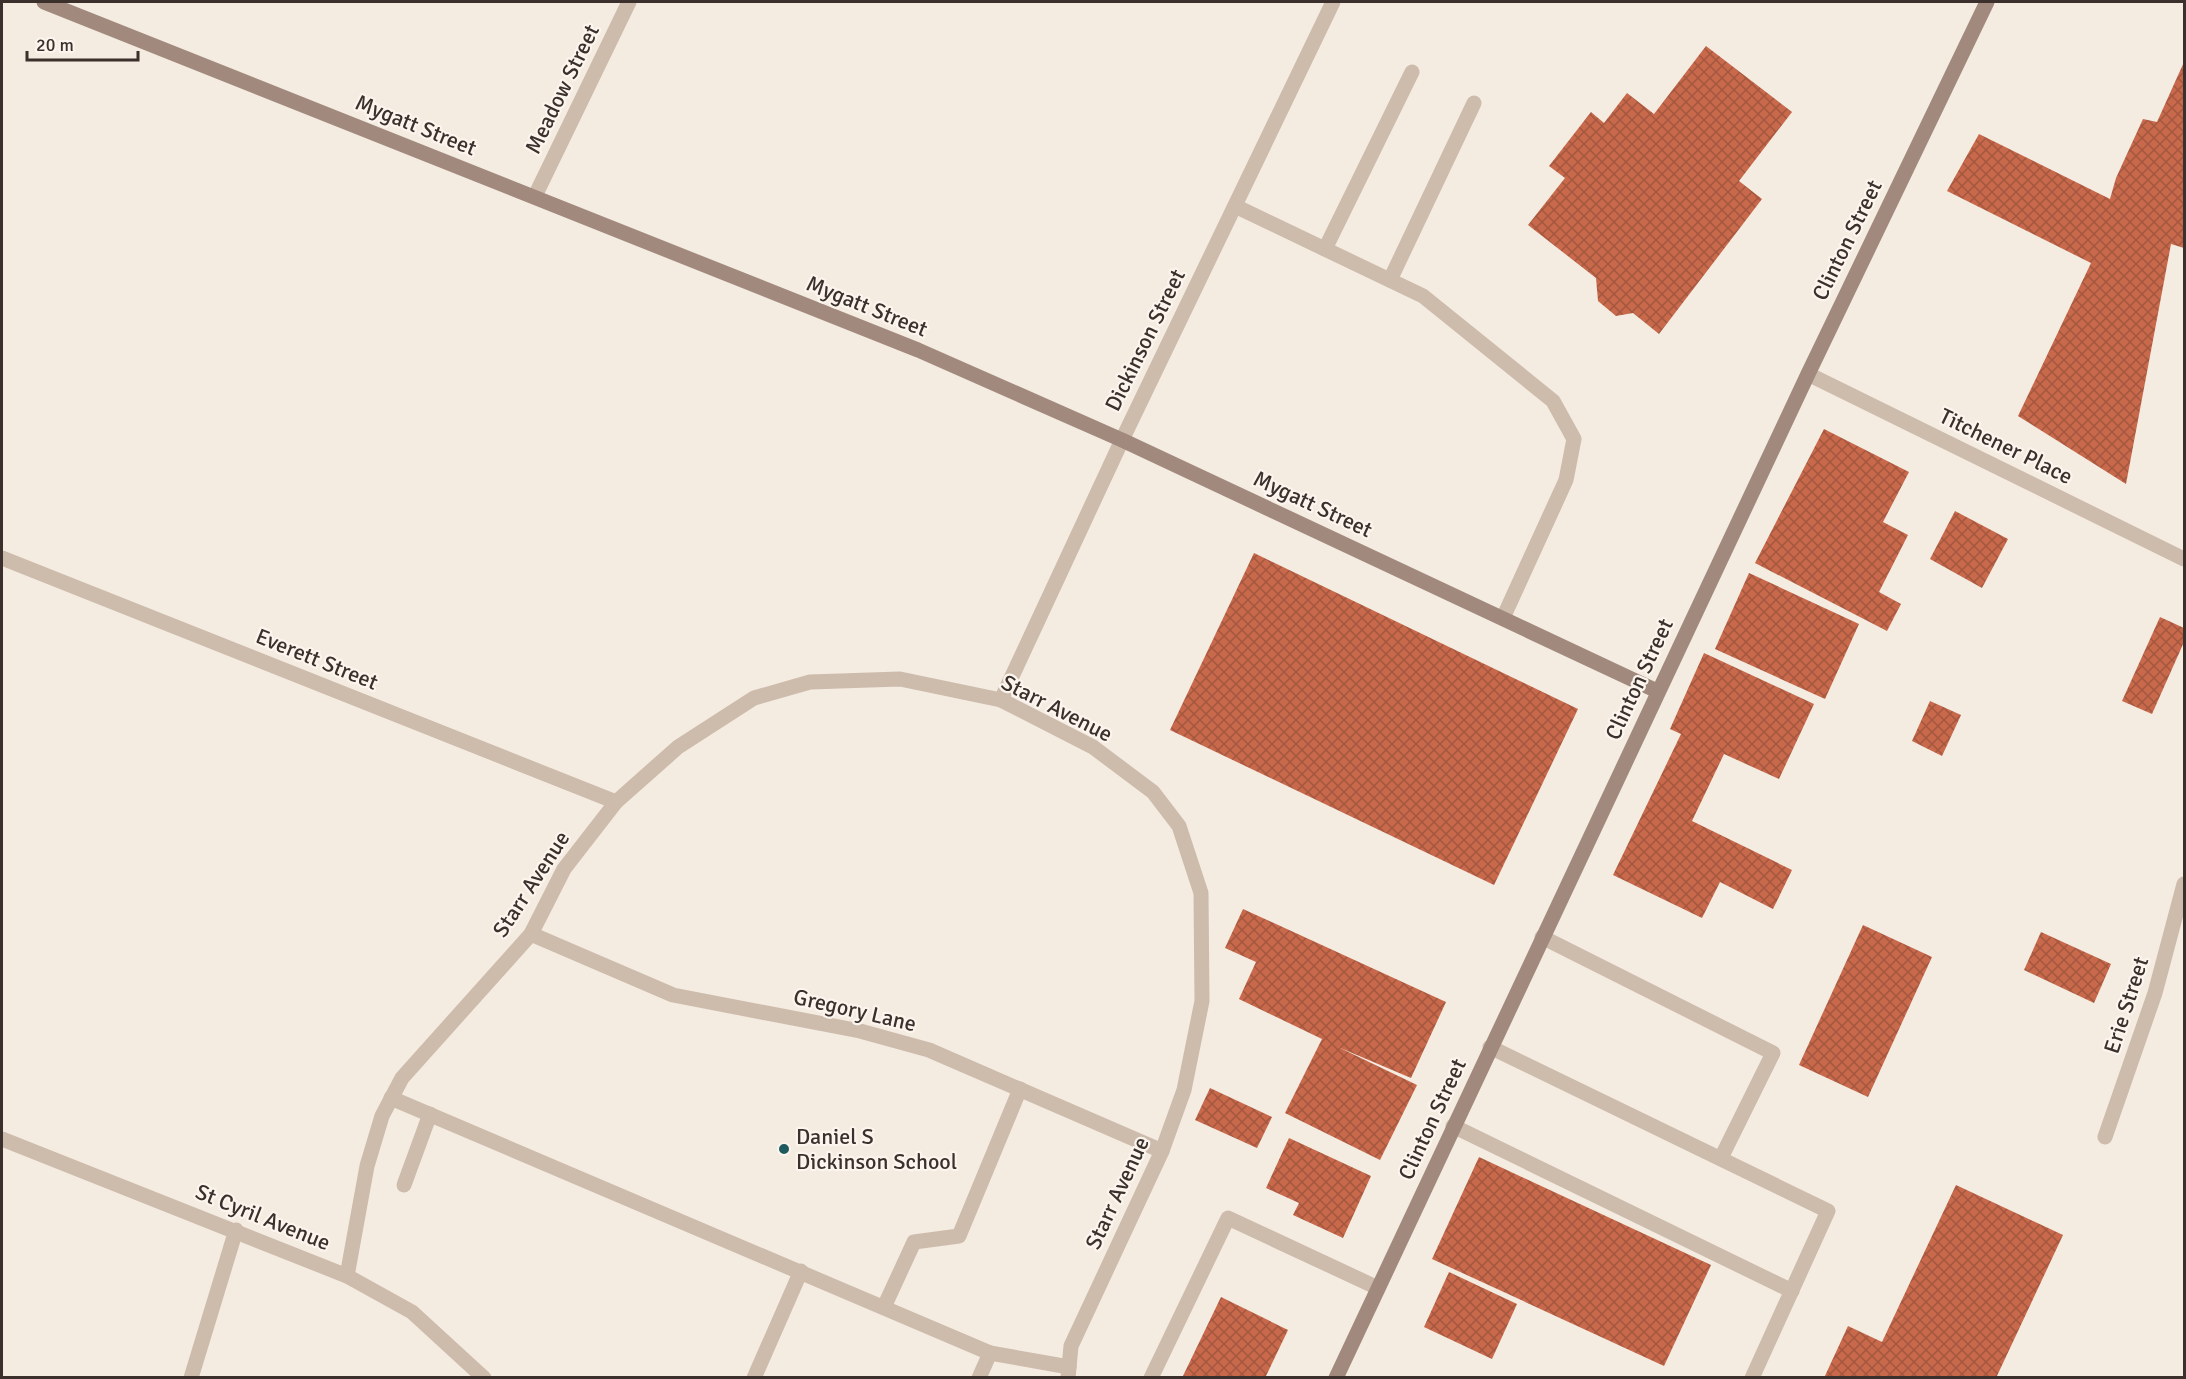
<svg xmlns="http://www.w3.org/2000/svg" width="2186" height="1379" viewBox="0 0 2186 1379" font-family="Signika,sans-serif">
	<style>
		.building { fill: url(#building-cross-hatch) }
		.lines { fill: none; stroke-linecap: round; stroke-linejoin: round }
		.lane { stroke: #cdbbac; stroke-width: 15 }
		.street { stroke: #cdbbac; stroke-width: 15 }
		.secondary { stroke: #a18a7d; stroke-width: 15 }
		.poi-dot { fill: #1f5a5e; stroke: #fbf5ee; stroke-width: 2 }
		.labels { text-anchor: middle; dominant-baseline: central; stroke-width: 4.5; stroke-linejoin: round; paint-order: stroke }
		.street-label { font-size: 22px; fill: #3b302b; stroke: #fbf5ee }
		.poi-label { font-size: 22px; fill: #3b302b; stroke: #fbf5ee; text-anchor: start }
	</style>
	<defs>
		<pattern id="building-cross-hatch" width="8" height="8" patternUnits="userSpaceOnUse" patternTransform="scale(1.5)"><rect width="8" height="8" fill="#c8694b"/><path d="M0 0l8 8M0 8l8-8" fill="none" stroke="#a4573f"/></pattern>
	</defs>
	<rect width="100%" height="100%" fill="#f4ebe1"/>
	<g class="building">
		<polygon points="1706,46 1792,112 1739,181 1762,199 1659,334 1633,313 1616,316 1598,301 1596,278 1528,225 1565,178 1549,166 1591,112 1604,123 1627,93 1654,114"/>
		<polygon points="2184,62 2184,248 2171,244 2126,484 2018,416 2091,263 1947,191 1979,134 2110,199 2116,178 2143,119 2157,122"/>
		<polygon points="1824,429 1909,472 1883,522 1908,535 1879,592 1901,604 1887,631 1755,563"/>
		<polygon points="1955,511 2008,539 1982,588 1930,559"/>
		<polygon points="1254,553 1578,709 1494,885 1170,730"/>
		<polygon points="1749,573 1859,624 1825,699 1715,649"/>
		<polygon points="2160,617 2184,628 2184,642 2152,714 2122,701"/>
		<polygon points="1704,653 1814,704 1779,779 1724,754 1692,821 1792,870 1773,909 1720,882 1702,918 1613,875 1681,734 1670,729"/>
		<polygon points="1930,701 1961,715 1942,756 1912,741"/>
		<polygon points="1243,909 1446,1002 1411,1078 1338,1047 1417,1085 1380,1160 1285,1113 1322,1039 1239,999 1256,962 1225,948"/>
		<polygon points="1863,925 1932,957 1868,1097 1799,1065"/>
		<polygon points="2041,932 2111,964 2094,1003 2024,970"/>
		<polygon points="1210,1088 1272,1117 1257,1148 1195,1120"/>
		<polygon points="1289,1138 1371,1176 1343,1238 1293,1215 1299,1203 1266,1188"/>
		<polygon points="1479,1157 1711,1265 1664,1366 1432,1259"/>
		<polygon points="1956,1185 2063,1235 1996,1378 1824,1378 1848,1326 1882,1342"/>
		<polygon points="1449,1272 1517,1304 1492,1359 1424,1327"/>
		<polygon points="1221,1297 1288,1330 1265,1378 1182,1378"/>
	</g>
	<g class="lines">
		<g class="lane">
			<polyline points="1235,206 1423,296 1553,401 1574,439 1566,480 1503,618"/>
			<polyline points="1325,249 1412,72"/>
			<polyline points="1390,280 1474,103"/>
			<polyline points="1542,937 1773,1053 1721,1158"/>
			<polyline points="1490,1047 1828,1211 1752,1378"/>
			<polyline points="391,1098 990,1353"/>
			<polyline points="1453,1126 1792,1291"/>
			<polyline points="404,1185 430,1114"/>
			<polyline points="884,1307 914,1242 959,1236 1020,1089"/>
			<polyline points="754,1378 801,1271"/>
			<polyline points="979,1378 990,1353 1069,1367"/>
			<polyline points="1151,1378 1228,1218 1378,1288"/>
		</g>
		<g class="street">
			<polyline points="535,196 629,2"/>
			<polyline points="1808,374 2184,559"/>
			<polyline points="2,558 616,802"/>
			<polyline points="1001,700 1122,440 1333,2"/>
			<polyline points="531,934 673,995 860,1031 929,1050 1162,1151"/>
			<polyline points="2105,1137 2155,993 2184,884"/>
			<polyline points="2,1139 347,1276 412,1312 484,1378"/>
			<polyline points="347,1276 367,1166 382,1116 402,1078 531,934 564,869 616,802 678,747 754,698 810,682 900,679 1001,700 1093,747 1153,792 1179,826 1201,893 1202,1001 1184,1090 1162,1151 1071,1346 1068,1378"/>
			<polyline points="191,1378 236,1230"/>
		</g>
		<g class="secondary">
			<polyline points="44,2 918,350 1122,440 1657,691"/>
			<polyline points="1336,1378 1808,374 1987,2"/>
		</g>
	</g>
	<circle class="poi-dot" cx="784" cy="1149" r="6"/>
	<g class="labels">
		<g class="street-label">
			<text transform="translate(562 89) rotate(-64)">Meadow Street</text>
			<text transform="translate(416 125) rotate(22)">Mygatt Street</text>
			<text transform="translate(1847 240) rotate(-64)">Clinton Street</text>
			<text transform="translate(867 306) rotate(22)">Mygatt Street</text>
			<text transform="translate(1145 340) rotate(-64)">Dickinson Street</text>
			<text transform="translate(2006 446) rotate(26)">Titchener Place</text>
			<text transform="translate(1313 504) rotate(25)">Mygatt Street</text>
			<text transform="translate(317 659) rotate(22)">Everett Street</text>
			<text transform="translate(1639 679) rotate(-65)">Clinton Street</text>
			<text transform="translate(1057 708) rotate(27)">Starr Avenue</text>
			<text transform="translate(531 884) rotate(-57)">Starr Avenue</text>
			<text transform="translate(2126 1005) rotate(-72)">Erie Street</text>
			<text transform="translate(855 1010) rotate(13)">Gregory Lane</text>
			<text transform="translate(1432 1119) rotate(-65)">Clinton Street</text>
			<text transform="translate(1117 1193) rotate(-65)">Starr Avenue</text>
			<text transform="translate(263 1217) rotate(22)">St Cyril Avenue</text>
		</g>
		<g class="poi-label">
			<text x="796" y="1136">Daniel S<tspan x="796" dy="25">Dickinson School</tspan></text>
		</g>
	</g>
	<rect width="2186" height="1379" fill="none" stroke="#3b302b" stroke-width="6"/>
	<path d="M27 51v9h111v-9" fill="none" stroke="#3b302b" stroke-width="3"/>
	<text x="36" y="51" font-size="18" fill="#3b302b" stroke="#fbf5ee" stroke-width="4.5" paint-order="stroke">20 m</text>
</svg>
